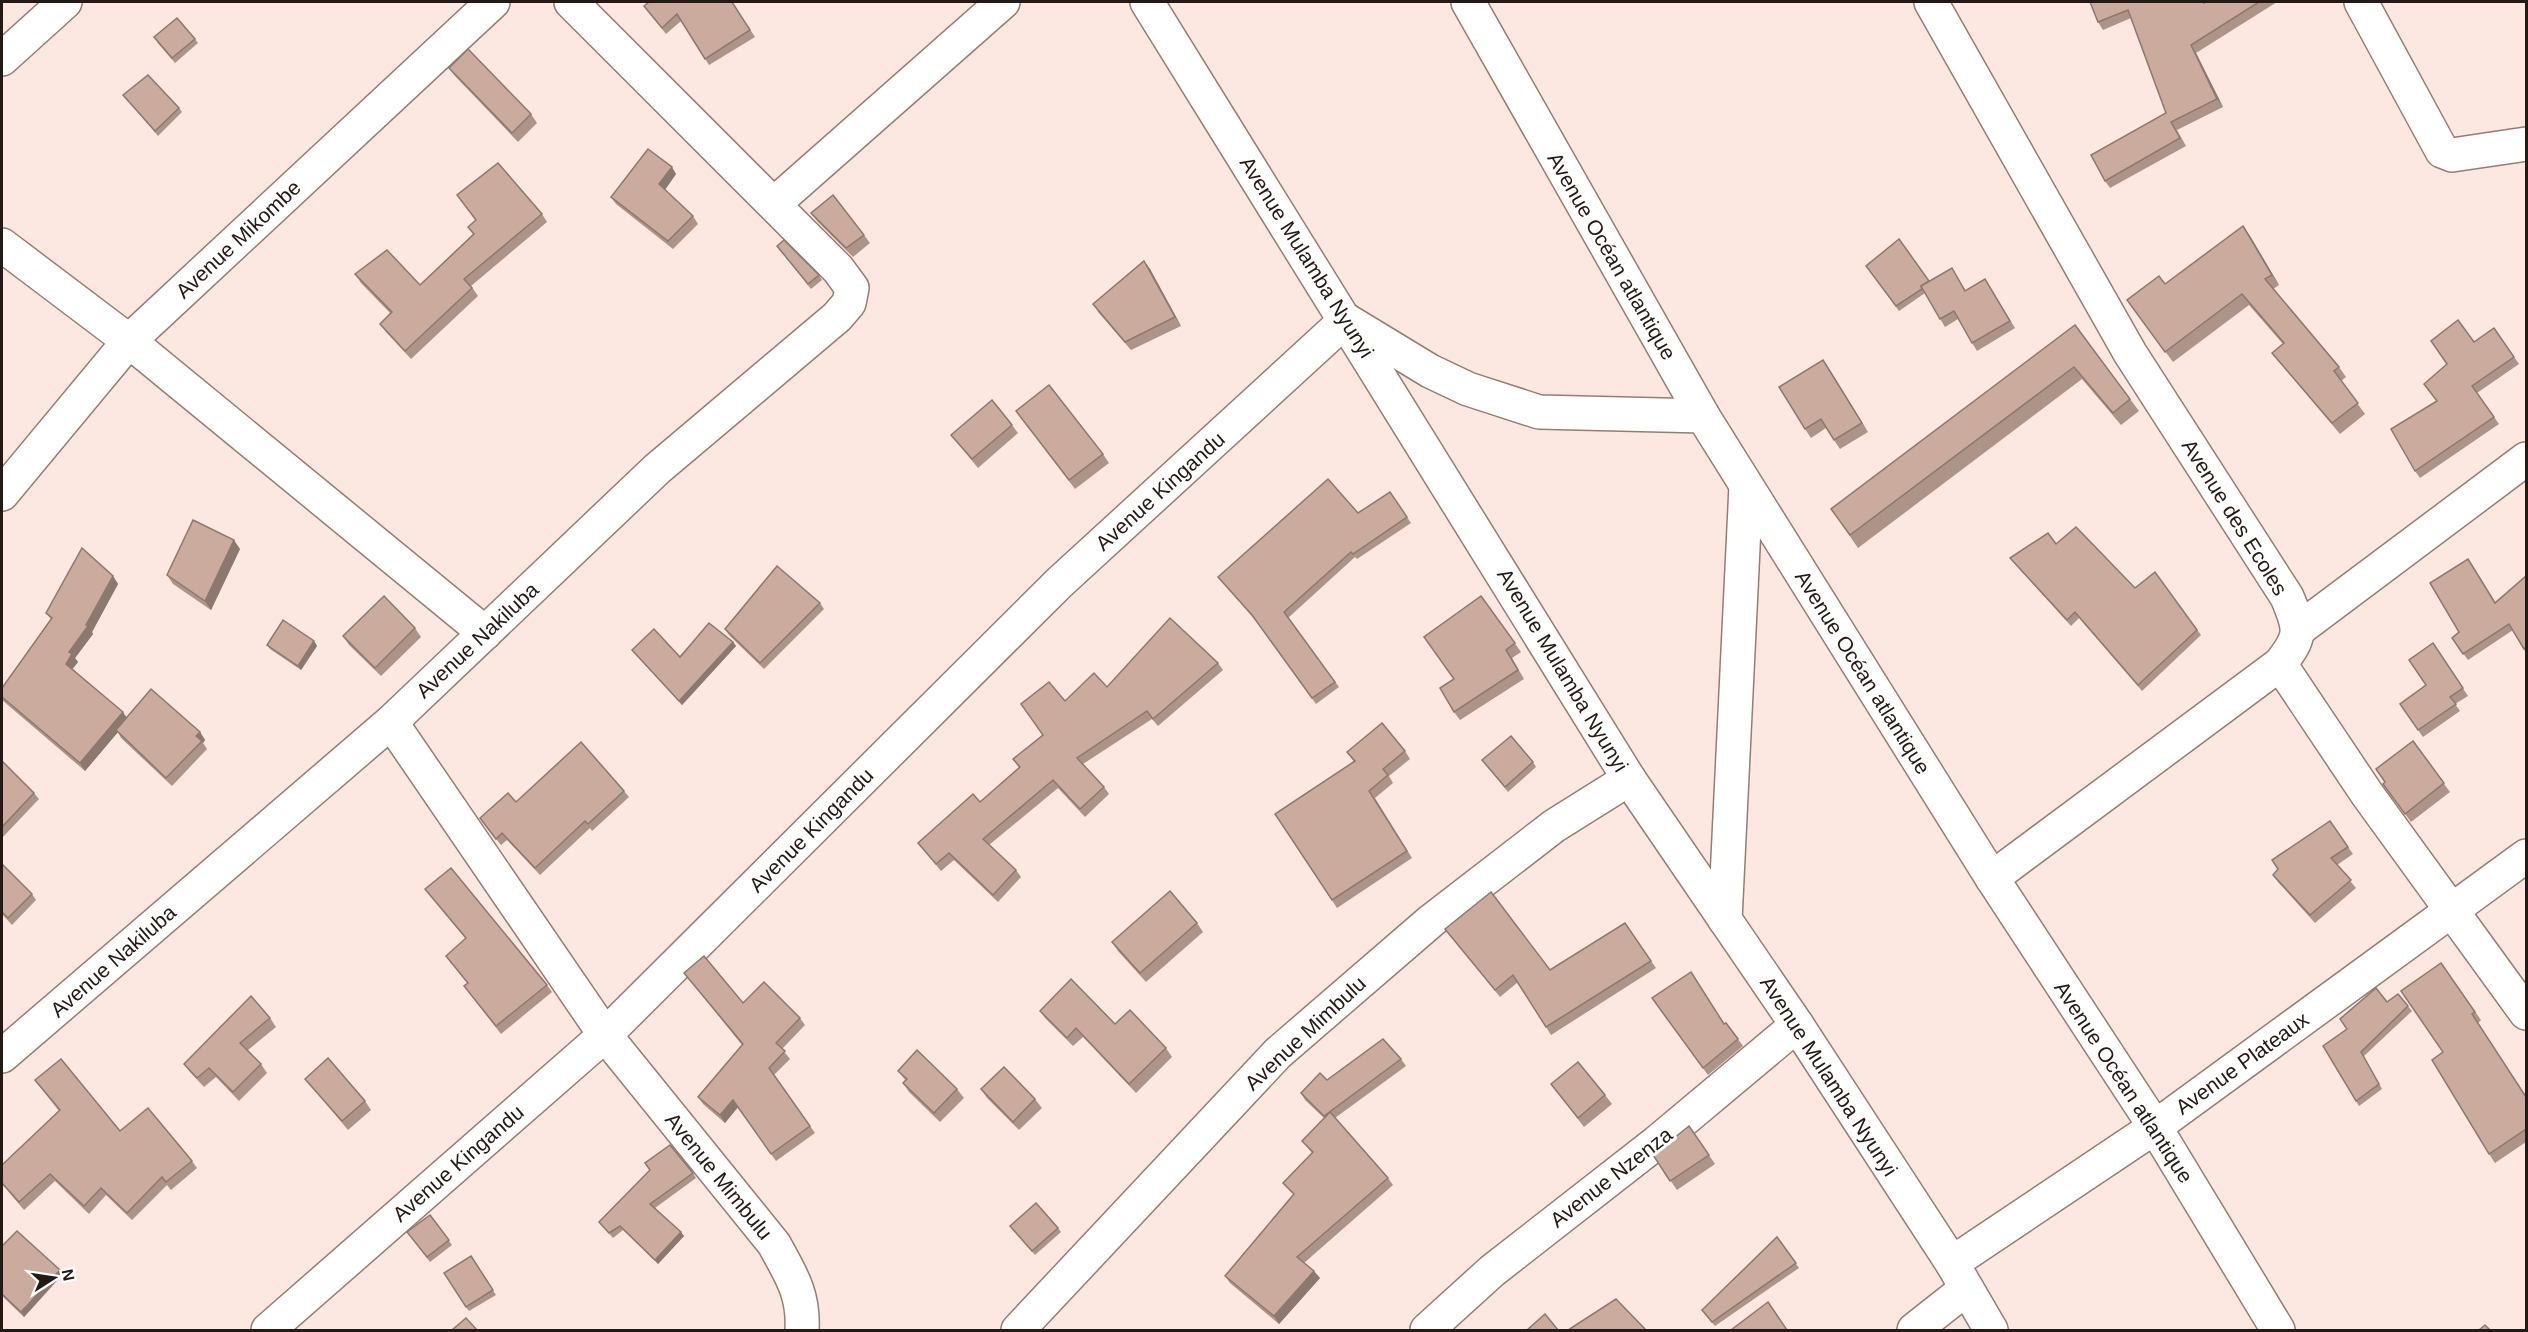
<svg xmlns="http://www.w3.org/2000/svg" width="2528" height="1332" viewBox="0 0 2528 1332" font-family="Arial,sans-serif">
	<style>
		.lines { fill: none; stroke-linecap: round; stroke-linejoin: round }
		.minor-casing { stroke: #997c70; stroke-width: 36 }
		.minor { stroke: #fff; stroke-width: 33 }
		.wall { fill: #ae9388 }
		.shaded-wall { fill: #8d786f }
		.building { fill: #caab9e; stroke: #8d786f; stroke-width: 1.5 }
		.labels { text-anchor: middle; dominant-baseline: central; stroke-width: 6; stroke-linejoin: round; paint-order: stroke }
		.street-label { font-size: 21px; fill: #241914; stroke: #fff }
	</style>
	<rect width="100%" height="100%" fill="#fce8e0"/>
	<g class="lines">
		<defs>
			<g id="minor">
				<polyline points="1147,2 1629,779 1797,1025 1952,1263 1991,1330"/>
				<polyline points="1468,2 1703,416 1992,878 2155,1127 2278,1330"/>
				<path d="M1931 2 2130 353 2287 597C2301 630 2302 636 2280 664L2367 794 2526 1013"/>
				<polyline points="2361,2 2442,151 2452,155 2526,144"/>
				<polyline points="2,59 65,2"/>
				<polyline points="774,204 1003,2"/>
				<polyline points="2,245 129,341 485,633"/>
				<polyline points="2,494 129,341 493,2"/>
				<polyline points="2299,629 2526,459"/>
				<path d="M391 722 605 1035 774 1244C791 1275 804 1294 802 1330"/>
				<polyline points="1992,878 2280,664"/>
				<polyline points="1725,920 1746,486"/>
				<polyline points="2,1056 391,722 657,469 837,317 849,303 852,288 838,269 571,2"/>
				<polyline points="1952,1263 2155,1127 2526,856"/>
				<polyline points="268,1330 605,1035 1059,583 1346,320 1430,371 1468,389 1539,412 1703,416"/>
				<polyline points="1018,1330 1278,1053 1431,921 1554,826 1629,779"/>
				<polyline points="1427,1330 1492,1271 1656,1143 1797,1025"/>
				<polyline points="1914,1330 1966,1289"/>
			</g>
		</defs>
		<use href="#minor" class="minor-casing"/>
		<use href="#minor" class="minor"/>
	</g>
	<g class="wall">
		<polygon points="732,2 755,37 709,65 681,21 666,34 644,6"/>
		<polygon points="2090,2 2277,2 2196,53 2223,107 2177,130 2186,146 2110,188 2105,181 2166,113 2131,18 2103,30 2098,22"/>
		<polygon points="195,39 198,43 175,63 157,42"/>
		<polygon points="449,68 531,114 537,123 518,142 455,76"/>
		<polygon points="123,95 179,108 182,112 158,136"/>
		<polygon points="676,174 665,190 693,216 698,224 673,249 616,204 611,197"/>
		<polygon points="811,213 864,235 870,243 853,257 817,221"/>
		<polygon points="542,214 547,222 471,286 478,296 411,359 386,332 380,324 390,313 361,283 355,274 420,285 473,234 468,227"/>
		<polygon points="2243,226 2250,236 2279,285 2273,289 2339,367 2346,377 2341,381 2365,414 2340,434 2280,363 2272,353 2283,344 2249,305 2173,362 2127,300 2165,284"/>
		<polygon points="777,246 819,275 822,280 811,289"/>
		<polygon points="1144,261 1150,269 1181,326 1131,350 1099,313 1093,304"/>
		<polygon points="1866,266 1929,281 1952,268 1966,291 1985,279 2015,328 1977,351 1958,319 1945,327 1925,293 1899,311"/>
		<polygon points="2075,325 2139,411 2121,425 2082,379 1858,548 1831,509"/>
		<polygon points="2494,328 2519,364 2477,393 2499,424 2420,478 2415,471 2437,401 2424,384 2474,342"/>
		<polygon points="1829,369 1868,432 1840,449 1826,428 1811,438 1805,429"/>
		<polygon points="1016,411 1103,454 1109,463 1075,489"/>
		<polygon points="1012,425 1018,433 978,468 951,435"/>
		<polygon points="1390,492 1411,523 1357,559 1355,557 1288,618 1339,687 1316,704 1256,621 1218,577 1358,513"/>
		<polygon points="2056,544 2135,588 2155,572 2201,635 2142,691 2079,618 2071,626 2014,563 2010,558"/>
		<polygon points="240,549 211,610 173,584 167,575"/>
		<polygon points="2473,566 2495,602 2526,576 2526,653 2513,630 2468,660 2452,638 2459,632"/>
		<polygon points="113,576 118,584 92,632 93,634 75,658 78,662 72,669 127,717 200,732 205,740 203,743 207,749 172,786 121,738 118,732 85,771 2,700 2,688 51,619 46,613"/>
		<polygon points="1481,596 1521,652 1512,658 1524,679 1460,720 1454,712 1454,679"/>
		<polygon points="820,603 824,609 764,669 729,635 725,629"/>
		<polygon points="415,628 421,637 381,676 349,645 343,636"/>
		<polygon points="314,641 317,646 301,670 270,649 267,645"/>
		<polygon points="733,642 736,646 682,705 632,650 680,657"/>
		<polygon points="2433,643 2468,696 2455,704 2460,711 2423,737 2400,704 2426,685"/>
		<polygon points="1218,663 1223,670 1158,726 1152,719 1083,764 1104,787 1109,794 1085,817 1058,788 989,845 1016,870 1021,877 998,902 954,860 941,871 918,843 980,802 1019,768 1013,759 1043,735 1065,701 1107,687"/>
		<polygon points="2413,741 2450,792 2411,822 2383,784"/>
		<polygon points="1405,751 1410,759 1389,776 1393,783 1375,798 1412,858 1337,908 1275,814 1354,762 1347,752"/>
		<polygon points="1482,760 1533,762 1536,767 1508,792"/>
		<polygon points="2,761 34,793 39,799 2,838"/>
		<polygon points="624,791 629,797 592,831 590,828 540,875 507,840 501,845 480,818 516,802"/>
		<polygon points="2330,821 2353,854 2337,865 2356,888 2315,923 2278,882 2273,875"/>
		<polygon points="2,864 32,894 36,900 12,925 2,914"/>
		<polygon points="425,889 547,985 552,992 501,1034 469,993 464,986 467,983 446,956 466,939"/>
		<polygon points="1197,923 1203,932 1146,982 1118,951 1112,942"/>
		<polygon points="1625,923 1656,968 1551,1035 1518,982 1500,997 1445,929 1550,970"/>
		<polygon points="2441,963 2481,1020 2478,1023 2526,1096 2526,1142 2495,1163 2489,1154"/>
		<polygon points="684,973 743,1003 800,1018 805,1025 782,1049 790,1059 774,1075 815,1133 776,1161 738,1107 725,1123 703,1104 698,1097 742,1045"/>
		<polygon points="2398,994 2412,1011 2364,1056 2382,1089 2359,1106 2323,1046"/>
		<polygon points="1652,998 1724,1024 1726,1023 1743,1046 1708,1075"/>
		<polygon points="1040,1011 1115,1024 1166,1048 1172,1057 1136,1093 1083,1037 1073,1046 1046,1019"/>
		<polygon points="270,1018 276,1027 248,1050 261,1064 267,1073 239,1101 216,1077 204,1087 190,1072 184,1064"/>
		<polygon points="1401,1059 1406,1066 1335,1118 1388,1178 1393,1185 1304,1263 1320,1278 1279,1324 1230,1283 1225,1276 1294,1195 1283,1183 1312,1153 1302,1141 1324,1118 1305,1100 1301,1093 1327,1080"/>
		<polygon points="898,1071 957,1089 964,1098 940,1122 909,1092 903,1083 906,1081"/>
		<polygon points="305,1079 365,1101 371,1110 348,1130 312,1087"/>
		<polygon points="35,1080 120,1131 192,1161 197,1168 171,1190 167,1185 132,1220 106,1195 89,1214 55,1181 24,1210 2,1184 2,1165 59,1111"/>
		<polygon points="1551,1084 1605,1095 1612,1104 1584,1127"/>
		<polygon points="981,1089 1035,1099 1042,1108 1019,1130 987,1098"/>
		<polygon points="1689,1126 1715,1164 1677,1190 1653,1155"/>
		<polygon points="693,1173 696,1178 655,1208 684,1236 658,1264 623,1230 613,1238 599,1222"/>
		<polygon points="430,1215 452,1245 430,1262 407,1232"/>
		<polygon points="1010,1226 1058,1228 1061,1232 1035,1255"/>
		<polygon points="1777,1237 1799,1268 1715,1326 1705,1314"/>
		<polygon points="2,1246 63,1274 24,1317 2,1296"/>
		<polygon points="471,1256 496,1295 469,1311 466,1307"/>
	</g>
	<g class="shaded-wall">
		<polygon points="2191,45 2196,53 2223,107 2217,99"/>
		<polygon points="672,167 676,174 664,191 659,184"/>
		<polygon points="2243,226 2250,236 2279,285 2272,275"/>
		<polygon points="1144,261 1150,269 1181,326 1175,317"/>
		<polygon points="1823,360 1829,369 1868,432 1862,423"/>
		<polygon points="234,540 240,549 211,610 205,601"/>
		<polygon points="113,576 118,584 92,632 93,634 75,658 78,662 71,671 66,664 69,652 86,625"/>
		<polygon points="314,641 317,646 301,670 298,666"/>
		<polygon points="733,642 736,646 682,705 679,701"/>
		<polygon points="123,712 128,720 116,730 118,732 85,771 80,763"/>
		<polygon points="200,732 205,740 203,743 196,736"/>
		<polygon points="733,1100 738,1107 725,1123 720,1115"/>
		<polygon points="681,1232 684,1236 658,1264 655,1260"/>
		<polygon points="60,1270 63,1274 24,1317 21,1312"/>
		<polygon points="1314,1271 1320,1278 1279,1324 1274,1316"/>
	</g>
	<g class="building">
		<polygon points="649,2 732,2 750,30 705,59 677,14 662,28 644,6"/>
		<polygon points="2090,2 2203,2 2204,3 2206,2 2259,2 2191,45 2217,99 2171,122 2180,138 2105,181 2091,155 2166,113 2128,10 2098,22"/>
		<polygon points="177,18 195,39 172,58 154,37"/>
		<polygon points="468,49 531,114 512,133 449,68"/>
		<polygon points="148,75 179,108 155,131 123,95"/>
		<polygon points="648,149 672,167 659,184 693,216 668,241 611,197"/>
		<polygon points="498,163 542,214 464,279 472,288 405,351 380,324 392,312 355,274 387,250 420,285 474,234 468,227 476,220 457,195"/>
		<polygon points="833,195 864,235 846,248 811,213"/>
		<polygon points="2243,226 2272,275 2265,279 2339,367 2334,371 2358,403 2332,423 2272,353 2284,343 2242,294 2165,352 2127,300 2159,276 2165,284"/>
		<polygon points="1899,239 1929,281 1921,286 1922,289 1896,306 1866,266"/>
		<polygon points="784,240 819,275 808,284 777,246"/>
		<polygon points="1144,261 1175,317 1125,342 1093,304"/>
		<polygon points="1952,268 1965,291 1985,279 2010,321 1972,343 1954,311 1940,319 1921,286"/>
		<polygon points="2458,320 2474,342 2494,328 2514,357 2472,386 2494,417 2415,471 2391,429 2437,401 2424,384 2447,364 2431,341"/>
		<polygon points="2075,325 2130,399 2113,413 2074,367 1850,535 1831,509"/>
		<polygon points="1823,360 1862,423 1834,440 1821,419 1805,429 1779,387"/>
		<polygon points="1049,385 1103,454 1069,480 1016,411"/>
		<polygon points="992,400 1012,425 972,459 951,435"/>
		<polygon points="1328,479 1358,513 1390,492 1407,517 1353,554 1351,552 1284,612 1335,682 1312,698 1252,615 1218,577"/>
		<polygon points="193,520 234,540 205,601 167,575"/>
		<polygon points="2076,527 2135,588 2155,572 2197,630 2138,685 2075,612 2067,620 2010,558 2048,533 2056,544"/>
		<polygon points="82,548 113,576 86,625 88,626 69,652 72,654 66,664 123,712 80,763 2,697 2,688 52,618 46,613"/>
		<polygon points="2468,559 2495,603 2526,576 2526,647 2524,649 2509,624 2463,654 2452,638 2459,632 2430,583"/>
		<polygon points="777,566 820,603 760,663 725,629"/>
		<polygon points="384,596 415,628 375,668 343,636"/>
		<polygon points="1481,596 1515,643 1506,650 1518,670 1454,712 1440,688 1454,679 1424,637"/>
		<polygon points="1170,618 1218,663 1153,719 1147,711 1077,758 1104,787 1080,809 1053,780 983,839 1016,870 993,895 949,853 936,864 918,843 973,794 980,802 1020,767 1013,759 1043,735 1021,704 1049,682 1065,701 1094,673 1107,687"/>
		<polygon points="283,620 314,641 298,666 267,645"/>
		<polygon points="709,623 733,642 679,701 632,650 654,629 680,657"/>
		<polygon points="2433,643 2463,688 2450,697 2456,704 2418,730 2400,704 2426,685 2409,660"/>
		<polygon points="151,689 200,732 196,736 202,741 166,778 116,730"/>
		<polygon points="1382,723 1405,751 1383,769 1388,775 1369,791 1407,851 1332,900 1275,814 1355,761 1347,752"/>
		<polygon points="1511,736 1533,762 1505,787 1482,760"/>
		<polygon points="2413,741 2444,783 2405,814 2383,784 2385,782 2376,769"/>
		<polygon points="581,742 624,791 588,824 585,821 535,868 502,833 496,839 480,818 508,793 516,802"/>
		<polygon points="2,761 34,793 2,827"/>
		<polygon points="2330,821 2348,847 2331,858 2351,880 2310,915 2273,875 2278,869 2272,860"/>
		<polygon points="2,864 32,894 8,918 2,912"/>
		<polygon points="451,868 547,985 496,1026 464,986 468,983 446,956 466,938 425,889"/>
		<polygon points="1170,891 1197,923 1140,973 1112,942"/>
		<polygon points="1491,892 1550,970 1625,923 1651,961 1546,1027 1513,975 1495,990 1445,929"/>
		<polygon points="704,956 743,1003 764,982 800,1018 776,1043 785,1051 769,1068 810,1126 771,1154 733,1100 720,1115 698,1097 743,1044 684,973"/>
		<polygon points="2441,963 2475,1012 2472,1014 2526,1097 2526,1129 2489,1154 2432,1060 2443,1052 2401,991"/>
		<polygon points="1691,972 1724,1024 1726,1023 1738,1039 1703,1068 1652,998"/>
		<polygon points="1071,979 1115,1024 1130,1010 1166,1048 1129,1084 1076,1028 1067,1038 1040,1011"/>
		<polygon points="2376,988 2387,1002 2398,994 2408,1006 2361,1052 2379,1084 2356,1101 2323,1046 2347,1029 2340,1019"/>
		<polygon points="251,996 270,1018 240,1043 261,1064 233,1092 209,1068 197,1078 184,1064"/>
		<polygon points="1383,1039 1401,1059 1324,1116 1301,1093 1320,1073 1327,1080"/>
		<polygon points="917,1050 957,1089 934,1113 903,1083 907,1079 898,1071"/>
		<polygon points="328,1058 365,1101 342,1121 305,1079"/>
		<polygon points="61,1059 120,1131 148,1108 192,1161 166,1182 162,1177 127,1213 101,1188 84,1206 50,1174 19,1202 2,1183 2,1165 60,1110 35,1080"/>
		<polygon points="1578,1062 1605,1095 1578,1118 1551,1084"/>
		<polygon points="1004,1067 1035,1099 1013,1122 981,1089"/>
		<polygon points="1330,1112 1388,1178 1297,1257 1314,1271 1274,1316 1225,1276 1294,1194 1283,1183 1313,1152 1302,1141"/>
		<polygon points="1689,1126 1709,1155 1670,1181 1653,1155"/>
		<polygon points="670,1145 693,1173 650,1204 681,1232 655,1260 620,1226 609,1233 599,1222 650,1170 645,1163"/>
		<polygon points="1036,1203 1058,1228 1032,1251 1010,1226"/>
		<polygon points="430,1215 449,1240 427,1257 407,1232"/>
		<polygon points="17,1231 60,1270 21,1312 2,1294 2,1246"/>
		<polygon points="1777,1237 1796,1263 1712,1322 1702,1310"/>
		<polygon points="471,1256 493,1290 466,1307 444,1273"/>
		<polygon points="1616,1299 1646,1330 1568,1330"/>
		<polygon points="1768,1302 1787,1330 1731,1330"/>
		<polygon points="1545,1314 1558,1330 1527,1330"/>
		<polygon points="466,1318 477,1330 452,1330"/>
		<polygon points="2485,1325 2490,1330 2479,1330"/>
	</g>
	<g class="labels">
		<g class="street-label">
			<text transform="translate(238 239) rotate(-43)">Avenue Mikombe</text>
			<text transform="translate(1612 256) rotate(60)">Avenue Océan atlantique</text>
			<text transform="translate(1307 257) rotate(58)">Avenue Mulamba Nyunyi</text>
			<text transform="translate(1160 491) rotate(-42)">Avenue Kingandu</text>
			<text transform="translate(2235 517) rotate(58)">Avenue des Ecoles</text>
			<text transform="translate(477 640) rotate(-43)">Avenue Nakiluba</text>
			<text transform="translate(1563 670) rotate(59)">Avenue Mulamba Nyunyi</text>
			<text transform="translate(1863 672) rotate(58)">Avenue Océan atlantique</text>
			<text transform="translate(811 830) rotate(-45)">Avenue Kingandu</text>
			<text transform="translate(113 961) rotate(-41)">Avenue Nakiluba</text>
			<text transform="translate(1305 1033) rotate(-43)">Avenue Mimbulu</text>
			<text transform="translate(2242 1063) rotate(-36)">Avenue Plateaux</text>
			<text transform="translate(1829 1076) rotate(57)">Avenue Mulamba Nyunyi</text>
			<text transform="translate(2124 1082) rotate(57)">Avenue Océan atlantique</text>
			<text transform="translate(458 1163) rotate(-41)">Avenue Kingandu</text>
			<text transform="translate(719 1176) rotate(51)">Avenue Mimbulu</text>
			<text transform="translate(1611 1177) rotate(-38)">Avenue Nzenza</text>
		</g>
	</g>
	<rect width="2528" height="1332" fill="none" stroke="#241914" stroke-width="6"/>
	<g transform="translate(54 1278) rotate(78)" stroke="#ffffff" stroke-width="4.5" paint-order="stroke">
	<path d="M0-4.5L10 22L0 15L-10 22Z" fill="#241914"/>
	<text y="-9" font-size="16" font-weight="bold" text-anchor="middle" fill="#241914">N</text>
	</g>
</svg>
